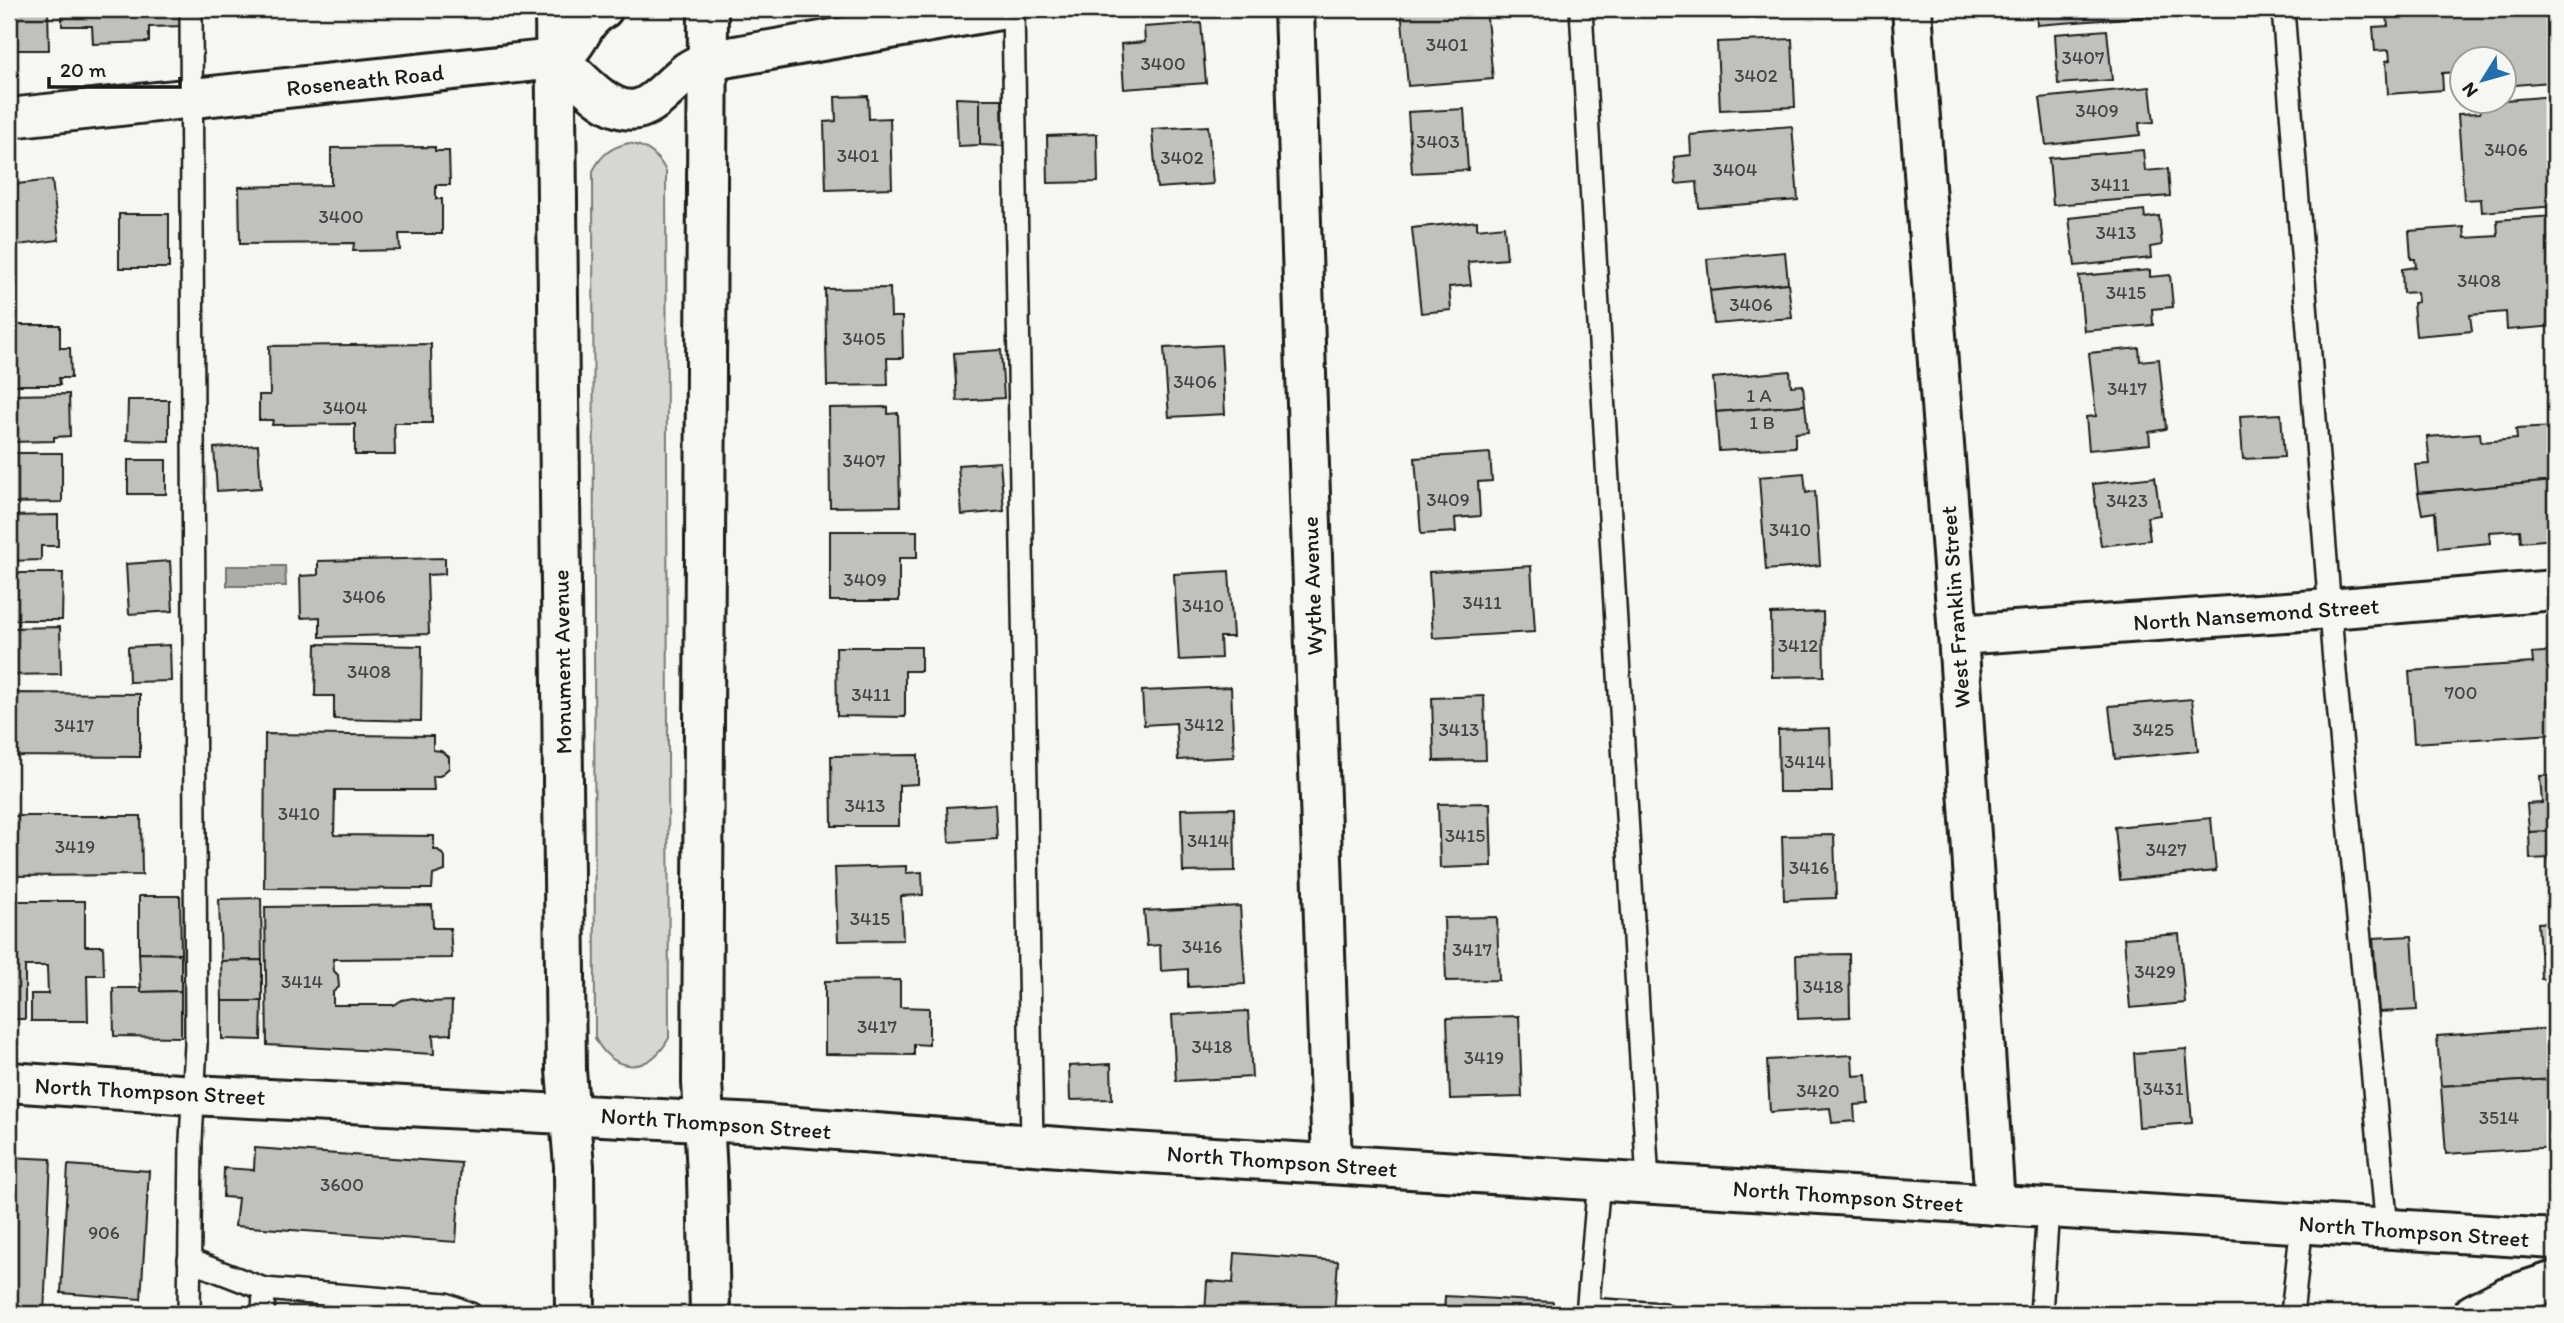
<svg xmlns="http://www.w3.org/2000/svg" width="2564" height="1323" viewBox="0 0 2564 1323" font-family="Itim,sans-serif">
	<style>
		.green { fill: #d6d6d2; stroke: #797977; stroke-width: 2 }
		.water { fill: #acaca9; stroke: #727271; stroke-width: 2 }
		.building { fill: #c0c0bd; stroke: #1c1c1c; stroke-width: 2 }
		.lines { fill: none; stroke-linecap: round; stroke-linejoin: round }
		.service-casing { stroke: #1c1c1c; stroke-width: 26 }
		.minor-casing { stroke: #1c1c1c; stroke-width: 44 }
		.tertiary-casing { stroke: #1c1c1c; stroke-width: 44 }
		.motorway-casing { stroke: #1c1c1c; stroke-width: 44 }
		.service { stroke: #f6f6f2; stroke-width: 21 }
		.minor { stroke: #f6f6f2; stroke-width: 38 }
		.tertiary { stroke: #f6f6f2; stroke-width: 38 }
		.motorway { stroke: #f6f6f2; stroke-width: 38 }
		.labels { text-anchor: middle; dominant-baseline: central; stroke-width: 5; stroke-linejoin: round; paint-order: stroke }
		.number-label { font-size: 19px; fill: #454544 }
		.street-label { font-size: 23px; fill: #1c1c1c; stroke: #f6f6f2 }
	</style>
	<rect width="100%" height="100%" fill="#f6f6f2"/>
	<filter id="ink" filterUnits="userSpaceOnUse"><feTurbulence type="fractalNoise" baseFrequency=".0143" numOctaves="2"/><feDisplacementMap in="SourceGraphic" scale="14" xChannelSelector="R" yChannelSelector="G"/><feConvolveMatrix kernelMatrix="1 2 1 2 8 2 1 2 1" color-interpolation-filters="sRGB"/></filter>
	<g filter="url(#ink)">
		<path class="green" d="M629 143C648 147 657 154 666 171L669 1038C650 1074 614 1075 595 1038L593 171C601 155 611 147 629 143Z"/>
		<polygon class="water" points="227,566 285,566 286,586 227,586"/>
		<g class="building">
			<polygon points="9,9 48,9 49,50 9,50"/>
			<polygon points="62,9 183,9 184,26 149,27 149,42 93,44 92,26 62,26"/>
			<polygon points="1401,9 1486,9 1493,79 1408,86"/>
			<polygon points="2036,9 2153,9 2154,16 2037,25"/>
			<polygon points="2383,9 2553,9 2555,47 2549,47 2551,82 2504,86 2504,60 2462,60 2462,72 2442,73 2443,90 2388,94 2386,61 2390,60 2389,50 2375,51 2373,27 2388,26 2387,17 2383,17"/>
			<polygon points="1201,23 1206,83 1124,89 1121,44 1145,42 1144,27"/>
			<polygon points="2107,30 2112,80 2058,84 2055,34"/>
			<polygon points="1792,39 1795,107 1720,110 1717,42"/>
			<polygon points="2150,87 2154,122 2139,123 2140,135 2046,145 2040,98"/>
			<polygon points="868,96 869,119 890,118 892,188 826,190 824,122 836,121 835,97"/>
			<polygon points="2555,96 2555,126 2550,127 2553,171 2555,171 2555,206 2482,212 2481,199 2464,200 2458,114 2480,113 2479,102"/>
			<polygon points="956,98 980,99 980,145 958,146"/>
			<polygon points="980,99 1002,99 1003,146 980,145"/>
			<polygon points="1464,109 1468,170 1412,173 1408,112"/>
			<polygon points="1208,126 1213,184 1157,188 1152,129"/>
			<polygon points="1792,126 1798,200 1699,208 1697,182 1676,184 1674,157 1691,155 1690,135"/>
			<polygon points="1097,134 1098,182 1048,183 1047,136"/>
			<polygon points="435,147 435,151 449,151 450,185 436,185 436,199 442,199 442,234 399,234 400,250 353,251 354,243 240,244 239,187 331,185 331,148"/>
			<polygon points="2143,150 2145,171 2168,169 2170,196 2053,205 2049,158"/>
			<polygon points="52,180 59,240 9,246 9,185"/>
			<polygon points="2144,210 2145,218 2159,216 2162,245 2150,247 2151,258 2075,266 2069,218"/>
			<rect x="119" y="214" width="50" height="54"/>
			<polygon points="2555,216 2555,326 2507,330 2506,312 2470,315 2472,331 2416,336 2413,303 2418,302 2417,292 2403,293 2402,269 2416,267 2415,259 2411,259 2409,231 2464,227 2465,238 2498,236 2497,220"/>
			<polygon points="1477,221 1477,229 1504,226 1507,259 1468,262 1471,285 1449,287 1451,310 1421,313 1412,228"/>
			<polygon points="1785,252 1788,283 1710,291 1707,259"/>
			<polygon points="2150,270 2150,277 2170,275 2173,307 2152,309 2153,325 2084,331 2079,276"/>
			<polygon points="1788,283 1792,318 1714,324 1710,291"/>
			<polygon points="890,288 891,317 902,317 903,358 887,358 888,385 827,386 825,289"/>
			<polygon points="9,325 60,325 60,348 70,348 71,378 59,378 60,385 9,385"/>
			<polygon points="431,344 432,423 394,423 395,455 355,455 355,424 272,425 273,420 259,420 259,395 270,395 269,346"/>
			<polygon points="1221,345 1225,414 1169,417 1164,348"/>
			<polygon points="2139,348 2140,361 2159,359 2166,429 2149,432 2150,444 2089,450 2086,417 2096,416 2089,353"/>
			<polygon points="1001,350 1004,398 957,401 954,353"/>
			<polygon points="1790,371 1791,386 1803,385 1805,405 1716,412 1713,378"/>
			<polygon points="69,394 70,436 54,437 54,441 9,442 9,395"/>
			<polygon points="128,400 169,400 169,441 127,440"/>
			<polygon points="1805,405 1808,432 1795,433 1795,447 1719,451 1716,412"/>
			<polygon points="888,407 888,414 898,413 900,506 830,507 829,408"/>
			<polygon points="2281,414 2284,457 2243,459 2240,416"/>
			<polygon points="2555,427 2555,481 2418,493 2415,465 2430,464 2427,437 2480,433 2481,442 2517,439 2516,429"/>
			<polygon points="258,445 261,488 217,491 214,448"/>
			<polygon points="9,453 62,453 62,502 9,503"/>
			<polygon points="1490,453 1492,481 1478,482 1480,516 1455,518 1456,532 1421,534 1415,458"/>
			<rect x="128" y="460" width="38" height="34"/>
			<polygon points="1000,462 1004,511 962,515 958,465"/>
			<polygon points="1804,473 1806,493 1815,491 1820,565 1766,570 1759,477"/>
			<polygon points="2155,477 2160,515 2147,517 2150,540 2101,546 2093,484"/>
			<polygon points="2555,481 2555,539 2521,542 2520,530 2489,532 2490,543 2438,548 2435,512 2422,514 2418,493"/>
			<polygon points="58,515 58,546 41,546 41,560 9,561 9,516"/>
			<polygon points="830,531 917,531 917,558 899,558 899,601 830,601"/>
			<polygon points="445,558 445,574 427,575 429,634 320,637 320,617 301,618 300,576 318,575 318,561"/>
			<polygon points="170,561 173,611 129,614 126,564"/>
			<polygon points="1531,566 1535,632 1433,638 1429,572"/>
			<polygon points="1229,571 1233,637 1220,637 1221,658 1179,660 1174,574"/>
			<polygon points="9,573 63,573 62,620 9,620"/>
			<polygon points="1823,612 1824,676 1772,677 1771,614"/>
			<polygon points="60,627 61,674 9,675 9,628"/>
			<polygon points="316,644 422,646 421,721 334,719 334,696 315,696"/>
			<polygon points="170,645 171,681 129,682 128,647"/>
			<polygon points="836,647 921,647 921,671 905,671 905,717 837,716"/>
			<polygon points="2555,651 2555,756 2553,756 2552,734 2414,743 2409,671 2533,663 2532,653"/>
			<polygon points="1231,687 1234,757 1178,760 1176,723 1144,725 1142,691"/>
			<polygon points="9,693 140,694 140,757 9,756"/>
			<polygon points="1484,696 1486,760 1434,761 1432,698"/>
			<polygon points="2192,699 2198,751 2115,759 2109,706"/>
			<polygon points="1830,728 1832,792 1779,792 1778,730"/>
			<polygon points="265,734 433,736 433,750 441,751 449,757 449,768 440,776 433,776 434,790 335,790 334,835 434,836 434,850 438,850 445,857 445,871 433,875 432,889 264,888"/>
			<polygon points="918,755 918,784 899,785 899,826 832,826 831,756"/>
			<polygon points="2555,775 2555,831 2529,832 2527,804 2542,803 2540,776"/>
			<polygon points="1490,803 1492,866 1440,868 1438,804"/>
			<polygon points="995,804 997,839 949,842 947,807"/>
			<polygon points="1234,808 1235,871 1183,872 1181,809"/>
			<polygon points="9,816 141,816 142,875 9,876"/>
			<polygon points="2211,818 2216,871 2120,880 2115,827"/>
			<polygon points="2555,831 2555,886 2551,887 2549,858 2530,859 2529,832"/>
			<polygon points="1834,835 1836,898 1784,900 1782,836"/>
			<polygon points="906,866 906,873 922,872 923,895 901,896 903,940 838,941 835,868"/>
			<polygon points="2551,895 2555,895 2555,951 2540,952 2538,923 2553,922"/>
			<polygon points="139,896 180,896 181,954 139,953"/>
			<polygon points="261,898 262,960 221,961 219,899"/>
			<polygon points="9,901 85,901 85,946 103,946 104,975 87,975 88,1021 31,1021 31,994 48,994 47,966 25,966 25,1019 9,1019"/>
			<polygon points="432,905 433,928 450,928 452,958 333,959 334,971 338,975 339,987 333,992 333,1005 394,1005 402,1000 413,998 429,1002 452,1001 451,1034 433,1035 434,1054 267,1045 265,907"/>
			<polygon points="1240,906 1245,984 1188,987 1188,969 1161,971 1160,945 1147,946 1144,911"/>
			<polygon points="1497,917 1499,980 1446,981 1444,918"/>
			<polygon points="2179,934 2185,1003 2130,1008 2124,938"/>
			<polygon points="2412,936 2417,1010 2379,1012 2373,938"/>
			<polygon points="2555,951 2555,978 2541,979 2540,952"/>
			<polygon points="139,953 181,954 181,991 141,992"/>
			<polygon points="1849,954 1850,1017 1798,1019 1796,955"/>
			<polygon points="262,960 262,1001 222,1001 221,961"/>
			<polygon points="900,980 900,1007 929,1008 929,1045 914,1044 914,1055 825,1054 825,981"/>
			<polygon points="113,988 141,988 141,992 181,991 181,1037 114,1036"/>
			<polygon points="222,1001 262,1001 261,1040 222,1039"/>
			<polygon points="1248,1011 1252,1077 1176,1081 1172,1015"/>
			<polygon points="1519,1016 1522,1097 1450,1099 1447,1018"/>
			<polygon points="2555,1028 2555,1079 2441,1086 2437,1036"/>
			<polygon points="2186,1049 2192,1123 2139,1127 2134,1053"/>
			<polygon points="1852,1055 1853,1076 1867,1075 1869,1104 1854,1105 1855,1121 1832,1123 1830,1108 1770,1112 1767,1060"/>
			<polygon points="1111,1064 1112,1099 1070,1100 1069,1066"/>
			<polygon points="2555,1079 2555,1147 2446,1154 2441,1086"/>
			<polygon points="255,1148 461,1163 456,1242 235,1226 238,1198 223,1197 224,1168 254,1170"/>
			<polygon points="9,1157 51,1159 44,1314 9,1314"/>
			<polygon points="68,1165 149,1171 141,1299 61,1293"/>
			<polygon points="1235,1253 1338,1261 1334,1314 1205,1314 1207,1281 1233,1283"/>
			<polygon points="1445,1296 1553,1302 1552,1314 1444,1314"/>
		</g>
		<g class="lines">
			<defs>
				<g id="service">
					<polyline points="1013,9 1032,1145"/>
					<polyline points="1581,9 1648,1183"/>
					<polyline points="2283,9 2333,650 2387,1229"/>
					<polyline points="189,1260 264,1289 446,1304 471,1314"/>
					<polyline points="1587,1309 1663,1314"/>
					<polyline points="189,1314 191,1140 196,1044 191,9"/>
					<polyline points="263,1314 264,1289"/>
					<polyline points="1587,1314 1599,1181"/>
					<polyline points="2041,1314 2048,1208"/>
					<polyline points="2292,1314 2302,1223"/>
				</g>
				<g id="minor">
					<polyline points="1294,9 1332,1164"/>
					<polyline points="1912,9 1958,635 1995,1205"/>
					<polyline points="9,118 555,59"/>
					<polyline points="1958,635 2329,609 2555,590"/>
				</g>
				<g id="tertiary">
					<polyline points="555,9 566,1070 574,1166 575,1314"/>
					<polyline points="708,9 702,1082 707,1175 710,1314"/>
					<path d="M555 59C573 70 584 86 601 98 642 128 658 94 688 71 694 67 701 64 707 61L1005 9"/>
					<path d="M555 59C583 47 577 24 603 9"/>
					<polyline points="9,1082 193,1095 758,1124 1099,1150 2555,1239"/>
				</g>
				<polyline id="motorway" points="2473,1314 2506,1297 2555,1281"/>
			</defs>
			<use href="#service" class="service-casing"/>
			<use href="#minor" class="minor-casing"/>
			<use href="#tertiary" class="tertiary-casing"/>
			<use href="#motorway" class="motorway-casing"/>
			<use href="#service" class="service"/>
			<use href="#minor" class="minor"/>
			<use href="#tertiary" class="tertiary"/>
			<use href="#motorway" class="motorway"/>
		</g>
	</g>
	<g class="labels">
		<g class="number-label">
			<text x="1447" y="44">3401</text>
			<text x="2083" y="57">3407</text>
			<text x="1163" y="63">3400</text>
			<text x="1756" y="75">3402</text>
			<text x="2097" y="110">3409</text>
			<text x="1438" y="141">3403</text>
			<text x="2506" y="149">3406</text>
			<text x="858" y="155">3401</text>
			<text x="1182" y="157">3402</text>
			<text x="1735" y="169">3404</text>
			<text x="2110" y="184">3411</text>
			<text x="341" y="216">3400</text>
			<text x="2116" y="232">3413</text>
			<text x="2479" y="280">3408</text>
			<text x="2126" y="292">3415</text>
			<text x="1751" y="304">3406</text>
			<text x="864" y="338">3405</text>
			<text x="1195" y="381">3406</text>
			<text x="2127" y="388">3417</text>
			<text x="1759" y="395">1 A</text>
			<text x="345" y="407">3404</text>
			<text x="1762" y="422">1 B</text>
			<text x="864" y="460">3407</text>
			<text x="1448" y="499">3409</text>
			<text x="2127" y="500">3423</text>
			<text x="1790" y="529">3410</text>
			<text x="865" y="579">3409</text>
			<text x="364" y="596">3406</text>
			<text x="1482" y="602">3411</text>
			<text x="1203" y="605">3410</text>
			<text x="1798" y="645">3412</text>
			<text x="369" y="671">3408</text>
			<text x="2461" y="692">700</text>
			<text x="871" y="694">3411</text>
			<text x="1204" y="724">3412</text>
			<text x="74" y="725">3417</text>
			<text x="1459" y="729">3413</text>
			<text x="2153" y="729">3425</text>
			<text x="1805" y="761">3414</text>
			<text x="865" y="805">3413</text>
			<text x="299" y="813">3410</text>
			<text x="1465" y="835">3415</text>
			<text x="1208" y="840">3414</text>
			<text x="75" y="846">3419</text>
			<text x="2166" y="849">3427</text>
			<text x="1809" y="867">3416</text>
			<text x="870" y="918">3415</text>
			<text x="1202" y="946">3416</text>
			<text x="1472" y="949">3417</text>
			<text x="2155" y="971">3429</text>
			<text x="302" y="981">3414</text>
			<text x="1823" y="986">3418</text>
			<text x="877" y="1026">3417</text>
			<text x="1212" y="1046">3418</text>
			<text x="1484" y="1057">3419</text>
			<text x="2163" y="1088">3431</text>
			<text x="1818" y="1090">3420</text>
			<text x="2499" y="1117">3514</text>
			<text x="342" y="1184">3600</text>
			<text x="104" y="1232">906</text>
		</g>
		<g class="street-label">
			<text transform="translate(365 80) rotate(-6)">Roseneath Road</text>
			<text transform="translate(1312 586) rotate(-92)">Wythe Avenue</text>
			<text transform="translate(1955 607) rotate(-94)">West Franklin Street</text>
			<text transform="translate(2256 614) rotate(-4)">North Nansemond Street</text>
			<text transform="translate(562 662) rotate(-91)">Monument Avenue</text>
			<text transform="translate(150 1091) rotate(3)">North Thompson Street</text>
			<text transform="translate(716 1123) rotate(4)">North Thompson Street</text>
			<text transform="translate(1282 1161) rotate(4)">North Thompson Street</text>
			<text transform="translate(1848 1196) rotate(4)">North Thompson Street</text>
			<text transform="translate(2414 1231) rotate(4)">North Thompson Street</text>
		</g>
	</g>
	<rect width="2564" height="1323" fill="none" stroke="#f6f6f2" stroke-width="35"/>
	<rect x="18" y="18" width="2529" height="1288" fill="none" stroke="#1c1c1c" stroke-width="2.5" filter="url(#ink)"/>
	<g transform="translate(2483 80) rotate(233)"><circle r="33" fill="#f6f6f2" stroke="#9f9f9c" stroke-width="2"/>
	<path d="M0-5L12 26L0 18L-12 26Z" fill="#1f6fb2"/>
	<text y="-10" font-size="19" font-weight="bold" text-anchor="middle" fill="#1c1c1c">N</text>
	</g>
	<path d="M49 77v10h131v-10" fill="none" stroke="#1c1c1c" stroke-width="3.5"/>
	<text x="60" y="77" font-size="21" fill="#1c1c1c" stroke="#f6f6f2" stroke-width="5" paint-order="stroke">20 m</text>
</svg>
